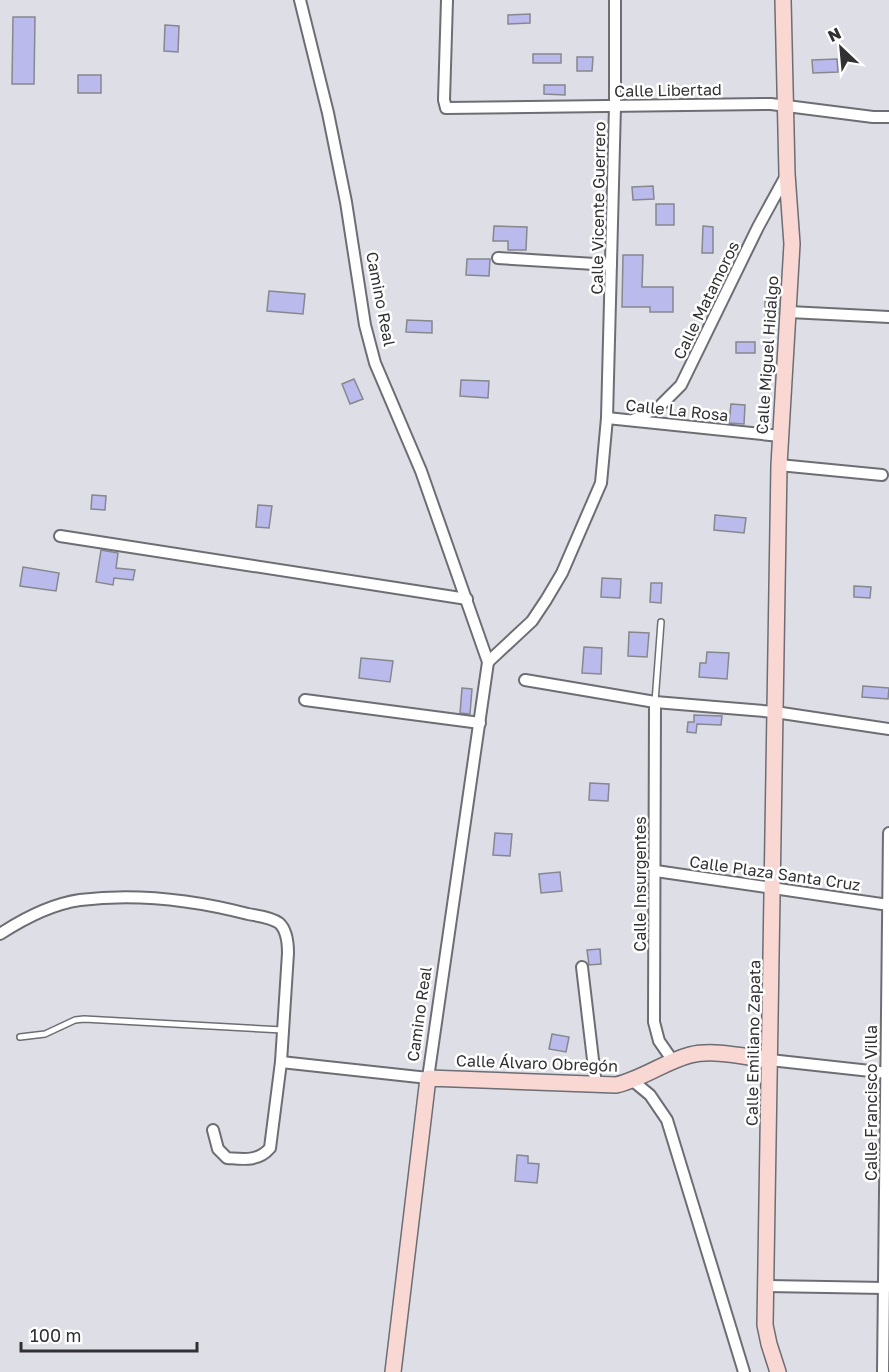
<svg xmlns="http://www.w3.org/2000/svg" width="889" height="1372" viewBox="0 0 889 1372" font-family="'Golos Text',sans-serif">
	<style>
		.building { fill: #bbbaec; stroke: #87878e; stroke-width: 1.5 }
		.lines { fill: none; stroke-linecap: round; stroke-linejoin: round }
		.lane-casing { stroke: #6d6d74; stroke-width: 8 }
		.street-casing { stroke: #6d6d74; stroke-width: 14 }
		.secondary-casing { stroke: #6d6d74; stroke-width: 18 }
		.lane { stroke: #fff; stroke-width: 5 }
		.street { stroke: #fff; stroke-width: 10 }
		.secondary { stroke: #f9d8d4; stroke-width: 15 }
		.labels { text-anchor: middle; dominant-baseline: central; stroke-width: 5; stroke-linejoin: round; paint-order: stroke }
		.street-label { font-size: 16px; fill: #313134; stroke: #fff }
	</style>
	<rect width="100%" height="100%" fill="#dedee6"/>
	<g class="building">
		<polygon points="530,14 530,23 508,24 508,15"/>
		<polygon points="13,17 35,17 34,84 12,84"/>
		<polygon points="165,25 179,26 178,52 164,51"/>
		<rect x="533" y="54" width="28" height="9"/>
		<polygon points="577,57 593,57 592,71 577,71"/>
		<polygon points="837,59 838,72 813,73 812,60"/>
		<rect x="78" y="75" width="23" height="18"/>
		<polygon points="544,85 565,85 565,95 544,94"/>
		<polygon points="653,186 654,199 633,200 632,187"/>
		<rect x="656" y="204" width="18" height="21"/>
		<polygon points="494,226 527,227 526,250 508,250 508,241 493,241"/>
		<polygon points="703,226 713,227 713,253 702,253"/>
		<polygon points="623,255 643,255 642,287 673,287 673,312 650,312 650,307 622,307"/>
		<polygon points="467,259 490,259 489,276 466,275"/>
		<polygon points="269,291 305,294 303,314 267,311"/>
		<polygon points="765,301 779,301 778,315 765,315"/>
		<polygon points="407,320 432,321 432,333 406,332"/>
		<rect x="736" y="342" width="19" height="11"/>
		<polygon points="354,379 363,399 350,404 342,384"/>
		<polygon points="461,380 489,381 488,398 460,396"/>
		<polygon points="731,404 745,405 744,424 729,423"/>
		<polygon points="92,495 106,496 105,510 91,509"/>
		<polygon points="258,505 272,506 269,528 256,527"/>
		<polygon points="715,515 746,518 744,533 714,530"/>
		<polygon points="101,550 118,553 116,568 135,570 133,580 114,578 113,585 96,582"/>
		<polygon points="23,567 59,573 56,591 20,586"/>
		<polygon points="602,578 621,579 620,598 601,597"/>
		<polygon points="651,583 662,583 661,603 650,602"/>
		<polygon points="854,586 871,587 870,598 854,597"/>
		<polygon points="629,632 649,633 647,657 628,656"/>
		<polygon points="584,647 602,648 601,674 582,673"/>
		<polygon points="707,652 729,653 727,679 699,677 700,663 706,663"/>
		<polygon points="361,658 393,661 390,682 359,678"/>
		<polygon points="863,686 889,688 888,699 862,697"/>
		<polygon points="462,688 472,689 470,714 460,713"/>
		<polygon points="694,715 722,716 721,725 697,724 696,733 687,732 688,722 694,722"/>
		<polygon points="590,783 609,784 608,801 589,800"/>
		<polygon points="495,833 512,834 510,856 493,855"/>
		<polygon points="560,872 562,891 541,893 539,874"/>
		<polygon points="600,949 601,964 589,965 587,950"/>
		<polygon points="552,1034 569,1037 566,1052 549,1049"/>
		<polygon points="517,1155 528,1156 528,1163 539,1164 537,1183 515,1181"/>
	</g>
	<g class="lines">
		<defs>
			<g id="lane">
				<polyline points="655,702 661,622"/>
				<polyline points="20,1037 45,1034 75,1020 84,1019 283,1030"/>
			</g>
			<g id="street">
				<polyline points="447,0 444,100 446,108 771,104 873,117 889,117"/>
				<polyline points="498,258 611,265"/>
				<polyline points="789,312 889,317"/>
				<polyline points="607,418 780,436"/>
				<polyline points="633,420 659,407 681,385 758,227 787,174"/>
				<polyline points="779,465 882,475"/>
				<polyline points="60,536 467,599"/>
				<polyline points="488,662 532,621 546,600 562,573 601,483 607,418 615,106 615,0"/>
				<polyline points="525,680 655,702 775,712 889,729"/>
				<polyline points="305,700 480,723"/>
				<polyline points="655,702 654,1022 659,1041 673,1061"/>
				<polyline points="656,871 889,905"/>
				<path d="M0 934C23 919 52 904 80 900 136 893 194 900 248 914 258 916 271 917 279 923 287 930 288 943 288 953L281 1062 270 1148C258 1162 243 1159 227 1158L218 1149 213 1130"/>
				<polyline points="582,967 596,1085"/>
				<polyline points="770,1060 889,1073"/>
				<polyline points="281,1062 428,1078 488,662 421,471 375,363 365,325 346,202 328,113 300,0"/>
				<polyline points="633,1081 650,1095 667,1120 744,1372"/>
				<polyline points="767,1286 885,1288"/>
				<polyline points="883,1372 889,833"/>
			</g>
			<g id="secondary">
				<path d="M393 1372 428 1078 616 1085C642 1079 664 1062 690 1055 714 1049 745 1057 770 1060"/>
				<polyline points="778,1372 769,1344 765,1325 779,465 792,244 787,174 783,0"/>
			</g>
		</defs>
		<use href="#lane" class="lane-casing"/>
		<use href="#street" class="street-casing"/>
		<use href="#secondary" class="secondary-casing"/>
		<use href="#lane" class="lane"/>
		<use href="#street" class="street"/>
		<use href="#secondary" class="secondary"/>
	</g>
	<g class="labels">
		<g class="street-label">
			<text transform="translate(668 90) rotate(-1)">Calle Libertad</text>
			<text transform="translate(598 208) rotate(-89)">Calle Vicente Guerrero</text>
			<text transform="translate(381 299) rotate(79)">Camino Real</text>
			<text transform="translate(706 300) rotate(-64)">Calle Matamoros</text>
			<text transform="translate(767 355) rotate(-86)">Calle Miguel Hidalgo</text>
			<text transform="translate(677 410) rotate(6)">Calle La Rosa</text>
			<text transform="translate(775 873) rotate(8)">Calle Plaza Santa Cruz</text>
			<text transform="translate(640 884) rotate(-90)">Calle Insurgentes</text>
			<text transform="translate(419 1014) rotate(-82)">Camino Real</text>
			<text transform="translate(753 1043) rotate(-89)">Calle Emiliano Zapata</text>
			<text transform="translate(537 1063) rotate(2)">Calle Álvaro Obregón</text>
			<text transform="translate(871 1103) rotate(-90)">Calle Francisco Villa</text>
		</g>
	</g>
	<g transform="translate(841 48) rotate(334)" stroke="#ffffff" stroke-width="4.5" paint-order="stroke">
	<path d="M0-4.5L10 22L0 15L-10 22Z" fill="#313134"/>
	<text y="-9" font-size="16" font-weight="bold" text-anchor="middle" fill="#313134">N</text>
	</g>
	<path d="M21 1342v9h176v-9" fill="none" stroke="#313134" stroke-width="3"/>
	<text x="30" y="1342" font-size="18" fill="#313134" stroke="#ffffff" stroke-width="4.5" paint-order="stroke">100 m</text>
</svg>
